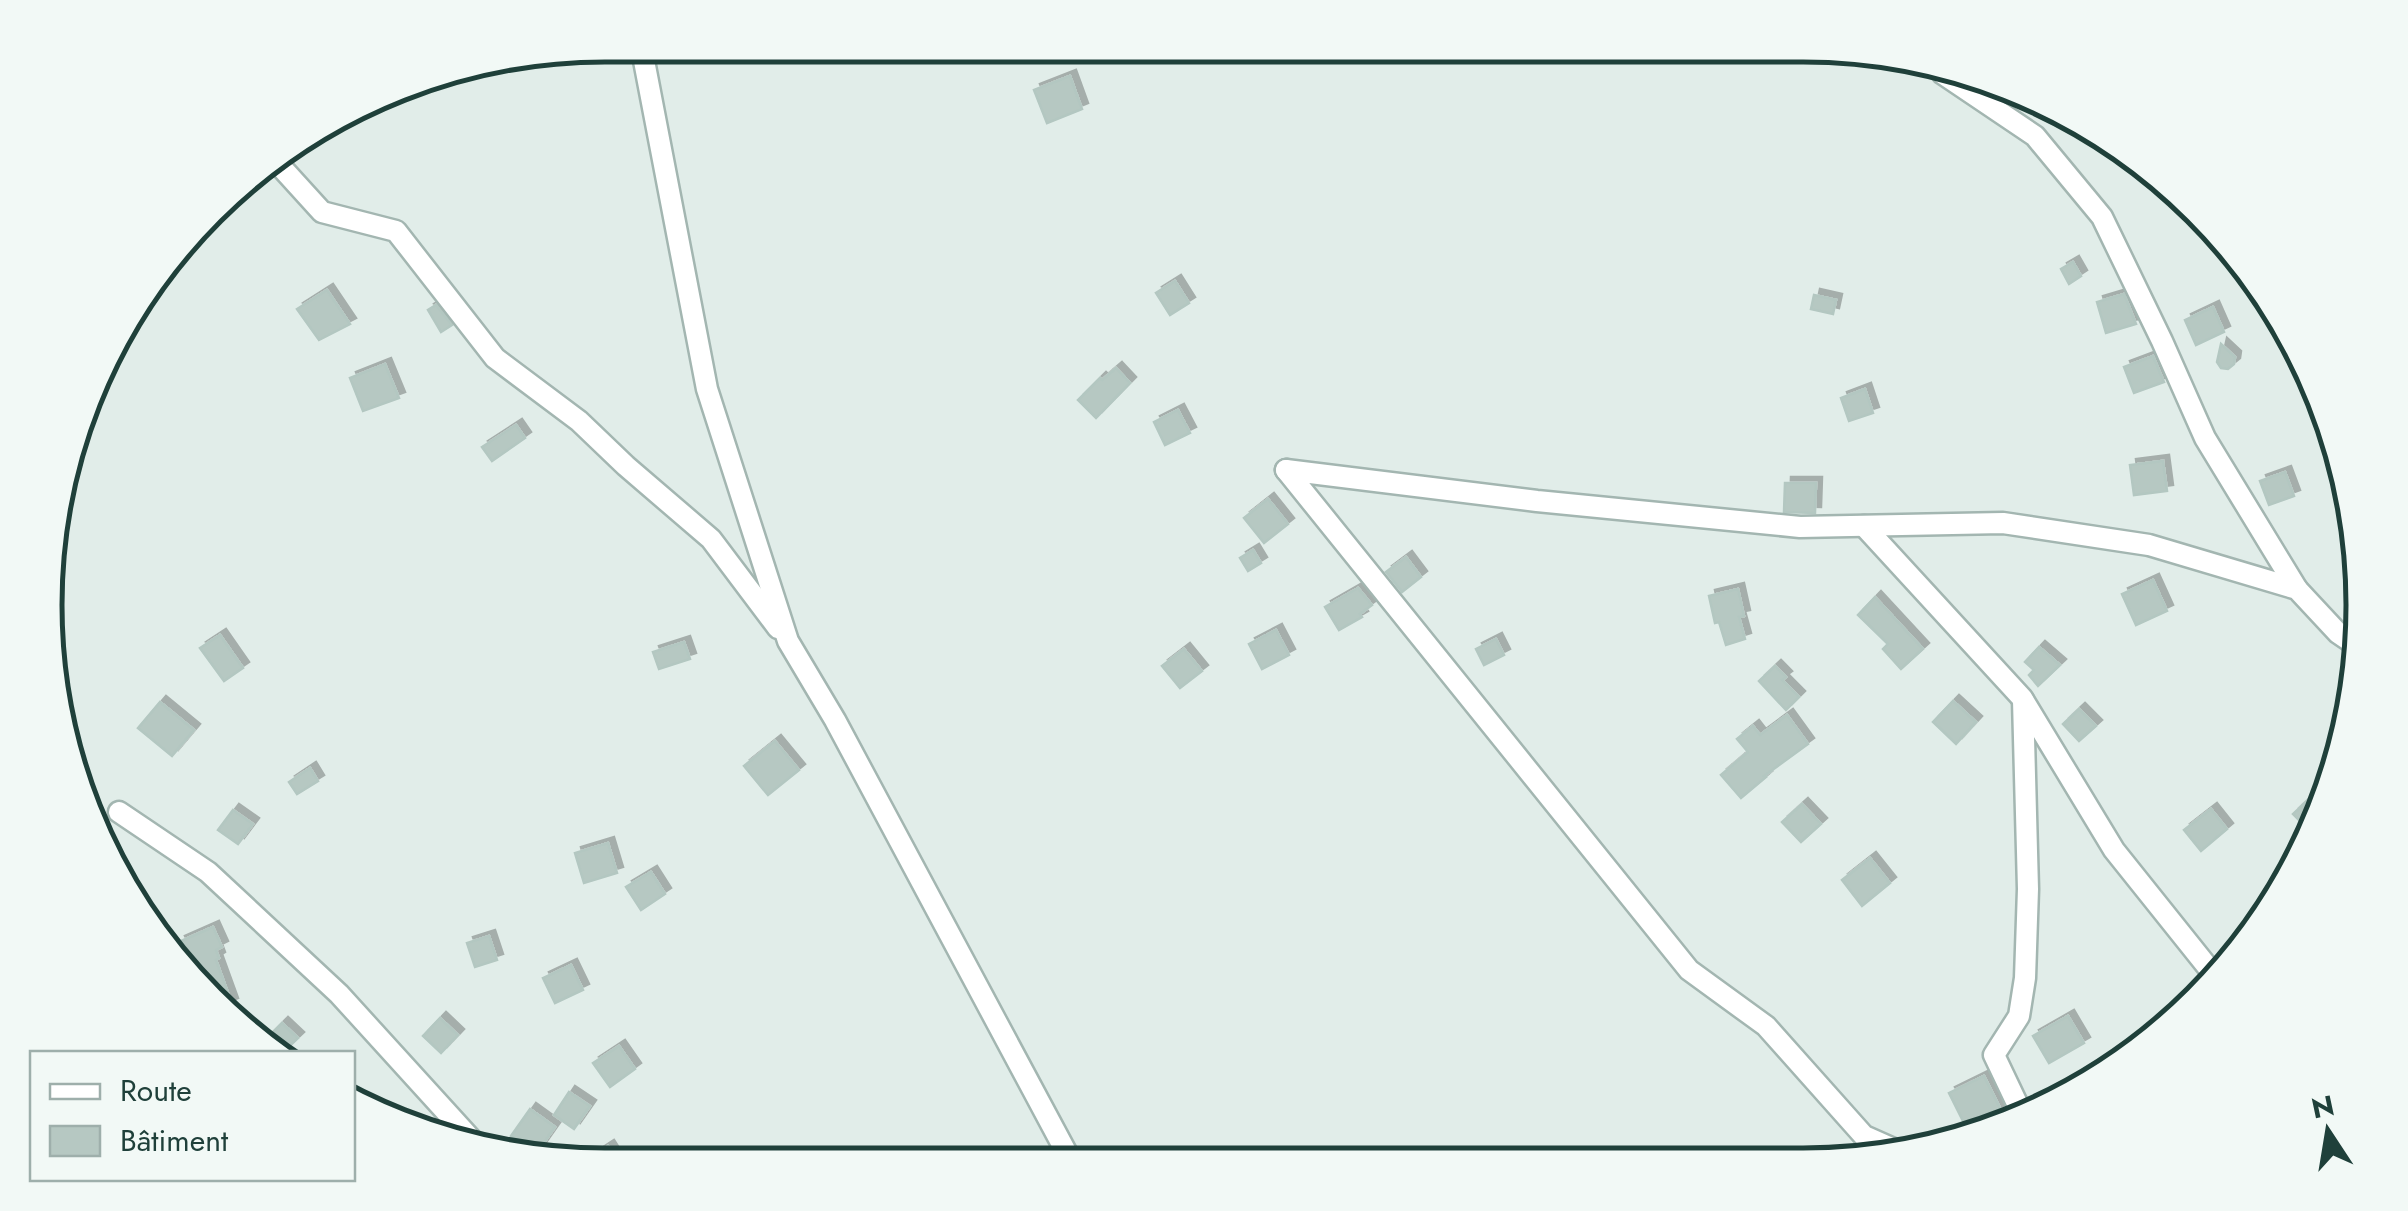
<svg xmlns="http://www.w3.org/2000/svg" width="2408" height="1211" viewBox="0 0 2408 1211" font-family="Jost,sans-serif">
	<style>
		.building { fill: #b6c8c2; stroke: #b3c7c1; stroke-width: 2.5; filter: url(#shadow) }
		.lines { fill: none; stroke-linecap: round; stroke-linejoin: round }
		.minor-casing { stroke: #a3b6b1; stroke-width: 25 }
		.minor { stroke: #fff; stroke-width: 20 }
		.rim { fill: none; stroke: #1f403a; stroke-width: 5 }
	</style>
	<defs>
		<filter id="shadow"><feDropShadow dx="6" dy="-6" stdDeviation="0" flood-color="#0004"/></filter>
	</defs>
	<rect width="100%" height="100%" fill="#e1ede9"/>
	<g class="building">
		<polygon points="1070,76 1082,109 1047,123 1034,90"/>
		<polygon points="2073,262 2081,276 2069,284 2061,269"/>
		<polygon points="1175,281 1189,303 1170,315 1156,293"/>
		<polygon points="327,290 350,324 319,340 297,309"/>
		<polygon points="2124,294 2136,324 2106,333 2097,302"/>
		<polygon points="1814,295 1836,300 1833,314 1811,309"/>
		<polygon points="436,305 452,325 441,332 428,310"/>
		<polygon points="2213,307 2224,332 2196,345 2185,320"/>
		<polygon points="2221,344 2235,357 2234,364 2228,369 2221,368 2217,362"/>
		<polygon points="2153,356 2164,382 2134,393 2124,367"/>
		<polygon points="385,364 399,398 363,411 350,378"/>
		<polygon points="1116,368 1130,383 1096,418 1078,400 1100,378 1102,380"/>
		<polygon points="1865,389 1873,413 1849,421 1841,398"/>
		<polygon points="1178,410 1190,433 1165,445 1154,422"/>
		<polygon points="516,425 525,438 492,461 482,447"/>
		<polygon points="2163,461 2167,491 2134,495 2130,465"/>
		<polygon points="2285,472 2294,496 2269,505 2260,481"/>
		<polygon points="1785,483 1816,483 1815,513 1784,512"/>
		<polygon points="1268,499 1288,524 1264,543 1244,518"/>
		<polygon points="1253,550 1261,563 1248,571 1240,558"/>
		<polygon points="1406,557 1421,577 1402,592 1386,572"/>
		<polygon points="2153,580 2167,611 2136,625 2122,594"/>
		<polygon points="1358,588 1372,605 1360,614 1362,617 1339,630 1325,607"/>
		<polygon points="1738,589 1744,616 1739,617 1745,639 1726,645 1719,622 1715,623 1709,596"/>
		<polygon points="1875,597 1923,649 1901,669 1883,649 1888,644 1858,615"/>
		<polygon points="1276,630 1289,655 1262,669 1249,644"/>
		<polygon points="220,635 243,668 224,681 200,648"/>
		<polygon points="1496,639 1504,655 1484,665 1476,649"/>
		<polygon points="684,642 690,659 659,669 653,652"/>
		<polygon points="2039,647 2060,665 2038,686 2029,675 2034,670 2025,662"/>
		<polygon points="1184,649 1202,671 1180,688 1162,666"/>
		<polygon points="1775,666 1786,677 1782,680 1799,697 1786,710 1759,681"/>
		<polygon points="1953,701 1976,722 1956,744 1933,722"/>
		<polygon points="160,702 194,730 172,756 138,728"/>
		<polygon points="2079,709 2096,726 2079,741 2063,724"/>
		<polygon points="1787,715 1808,744 1764,776 1766,777 1741,798 1721,775 1748,752 1737,739 1753,726 1760,735"/>
		<polygon points="775,741 799,770 768,795 744,766"/>
		<polygon points="310,768 318,781 297,794 289,782"/>
		<polygon points="2324,785 2311,832 2293,814"/>
		<polygon points="1802,804 1821,824 1801,842 1782,822"/>
		<polygon points="2211,809 2227,829 2201,851 2184,830"/>
		<polygon points="233,810 253,824 238,844 218,830"/>
		<polygon points="608,843 617,873 584,883 575,853"/>
		<polygon points="1870,858 1890,883 1862,906 1842,880"/>
		<polygon points="651,872 665,894 641,910 626,887"/>
		<polygon points="213,927 222,947 216,950 219,958 216,960 232,1004 219,1009 210,1002 202,991 179,942"/>
		<polygon points="489,936 497,960 475,967 467,943"/>
		<polygon points="571,965 583,990 555,1003 543,978"/>
		<polygon points="2068,1016 2084,1043 2049,1063 2033,1036"/>
		<polygon points="440,1018 458,1035 441,1053 423,1036"/>
		<polygon points="282,1023 298,1038 281,1054 264,1041"/>
		<polygon points="619,1046 635,1069 610,1087 593,1063"/>
		<polygon points="1984,1076 2001,1110 1966,1127 1949,1093"/>
		<polygon points="569,1092 590,1106 574,1129 554,1115"/>
		<polygon points="530,1109 555,1127 536,1154 511,1136"/>
		<polygon points="608,1146 620,1165 579,1165"/>
	</g>
	<g class="lines">
		<defs>
			<g id="minor">
				<polyline points="641,45 707,389 788,641 835,720 1072,1163"/>
				<polyline points="1943,74 2035,136 2102,217 2162,341 2205,438 2297,589"/>
				<polyline points="272,157 322,212 396,231 495,358 579,421 626,466 711,539 778,628"/>
				<polyline points="1286,470 1537,501 1800,527 2003,523 2149,545 2297,589 2338,633 2360,648"/>
				<polyline points="1286,470 1689,970 1766,1026 1864,1136 1900,1152 1914,1152"/>
				<polyline points="1864,526 2022,698 2114,850 2218,980"/>
				<polyline points="2023,700 2028,889 2025,978 2019,1016 1994,1055 2023,1116"/>
				<polyline points="119,812 208,872 339,994 470,1138"/>
			</g>
		</defs>
		<use href="#minor" class="minor-casing"/>
		<use href="#minor" class="minor"/>
	</g>
	<path d="M0 0H2408V1211H0ZM605 62H1803A543 543 0 0 1 2346 605V605A543 543 0 0 1 1803 1148H605A543 543 0 0 1 62 605V605A543 543 0 0 1 605 62Z" fill="#f2f9f6" fill-rule="evenodd"/>
	<path class="rim" d="M605 62H1803A543 543 0 0 1 2346 605V605A543 543 0 0 1 1803 1148H605A543 543 0 0 1 62 605V605A543 543 0 0 1 605 62Z"/>
	<rect x="30" y="1051" width="325" height="130" fill="#f2f9f6" stroke="#9eafab" stroke-width="2.5"/>
	<rect x="50" y="1084" width="50" height="15" fill="#ffffff" stroke="#9eafab" stroke-width="2.5"/>
	<text x="120" y="1101" font-size="30" fill="#1f403a">Route</text>
	<rect x="50" y="1126" width="50" height="30" fill="#b6c8c2" stroke="#9eafab" stroke-width="2.5"/>
	<text x="120" y="1151" font-size="30" fill="#1f403a">Bâtiment</text>
	<g transform="translate(2328 1131) rotate(348)" stroke="#f2f9f6" stroke-width="8" paint-order="stroke">
	<path d="M0-8L18 38L0 25L-18 38Z" fill="#1f403a"/>
	<text y="-15" font-size="28" font-weight="bold" text-anchor="middle" fill="#1f403a">N</text>
	</g>
</svg>
